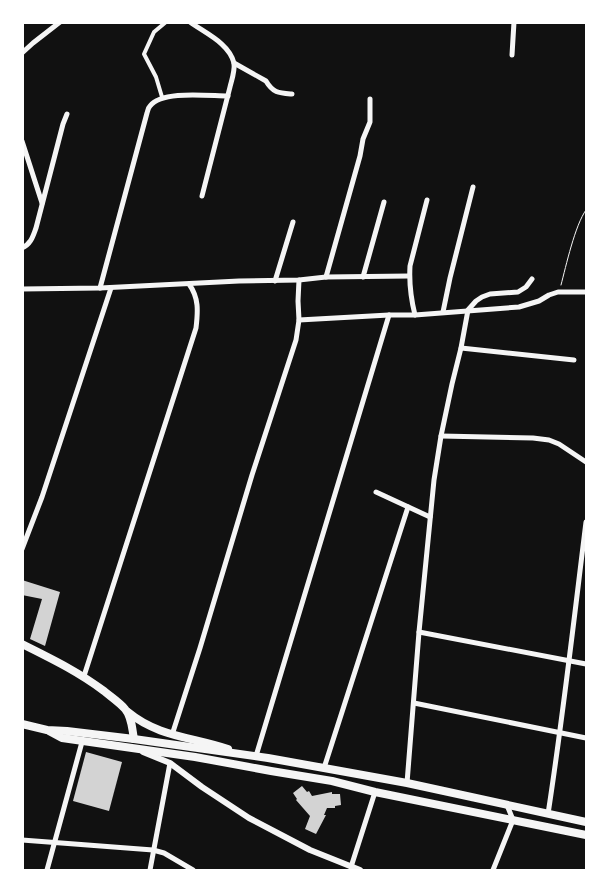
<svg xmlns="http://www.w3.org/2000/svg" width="609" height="893" viewBox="0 0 609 893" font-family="'DejaVu Sans',sans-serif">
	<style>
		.building { fill: #d3d3d3 }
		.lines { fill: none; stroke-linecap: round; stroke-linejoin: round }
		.path { stroke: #f5f5f5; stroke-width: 1 }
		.pedestrian { stroke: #f5f5f5; stroke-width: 4 }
		.minor { stroke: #f5f5f5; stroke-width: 5 }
		.tertiary { stroke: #f5f5f5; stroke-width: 6 }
		.secondary { stroke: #f5f5f5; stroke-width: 8 }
	</style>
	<rect width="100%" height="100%" fill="#111"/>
	<g class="building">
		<polygon points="22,580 60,592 45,646 30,639 42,599 22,595"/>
		<polygon points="86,752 122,762 109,811 73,801"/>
		<polygon points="302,786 307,792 309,791 312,796 332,792 332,794 340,794 341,805 335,806 335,808 327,808 324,815 326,815 316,834 305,829 310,816 296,800 297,799 293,793"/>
	</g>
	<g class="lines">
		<path class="path" d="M561 285C566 266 575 225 586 210"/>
		<polyline class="pedestrian" points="162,97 156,77 144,54 154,32 166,22"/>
		<g class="minor">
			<path d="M190 22C205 33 229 43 234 63 235 71 232 79 230 87L202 196"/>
			<polyline points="22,53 33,43 60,22"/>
			<polyline points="512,55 514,22"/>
			<path d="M234 63 266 81C273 93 279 93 292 94"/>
			<polyline points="22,141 42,203"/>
			<path d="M22 248C31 244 33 236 36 228L63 124 67 114"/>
			<polyline points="326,277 360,156 363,139 370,122 370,99"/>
			<polyline points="363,277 384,202"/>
			<polyline points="275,281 293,222"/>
			<path d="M100 288 147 113C148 110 148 108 150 106 162 90 209 96 228 96"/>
			<polyline points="22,289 100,288 239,281 299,280 326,277 409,276"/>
			<polyline points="443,312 450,278 473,187"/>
			<path d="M415 315C411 299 409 283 410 266L427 200"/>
			<polyline points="299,320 389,315 415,315 519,307 539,301 549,295 558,292 586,292"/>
			<polyline points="461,348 574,360"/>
			<polyline points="441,436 533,438 549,440 559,444 586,462"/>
			<polyline points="376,492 430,517"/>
			<polyline points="22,549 42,497 111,288"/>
			<polyline points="419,632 586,664"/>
			<path d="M84 676 196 328C198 311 199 298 189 284"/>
			<polyline points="414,703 586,738"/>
			<polyline points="172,735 200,648 252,475 296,340 299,320 298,301 299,280"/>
			<polyline points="256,756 389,315"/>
			<polyline points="324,768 408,507"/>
			<polyline points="407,783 419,632 434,480 441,436 452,384 461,348 468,310 476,301 482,297 490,294 518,292 526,287 532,279"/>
			<path d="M548 814C563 717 574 619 586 522"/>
			<polyline points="22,840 153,850 164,853 193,870"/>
			<polyline points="351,867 375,792"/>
			<polyline points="47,870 82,742"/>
			<polyline points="150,870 170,763"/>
			<polyline points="493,870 513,820 507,805"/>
		</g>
		<polyline class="tertiary" points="143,752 170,763 202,787 249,818 310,850 360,870"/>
		<g class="secondary">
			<path d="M22 644C52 659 77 671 104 691 111 697 119 702 125 709 132 717 132 729 134 739"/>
			<path d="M128 712C158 737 193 737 228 749"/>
			<polyline points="22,724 47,730 67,731 134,739 268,758 324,768 407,783 586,822"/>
			<polyline points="49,731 62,738 195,757 271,771 332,781 375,792 586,835"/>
		</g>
	</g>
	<rect width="609" height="893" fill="none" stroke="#ffffff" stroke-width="48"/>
</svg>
